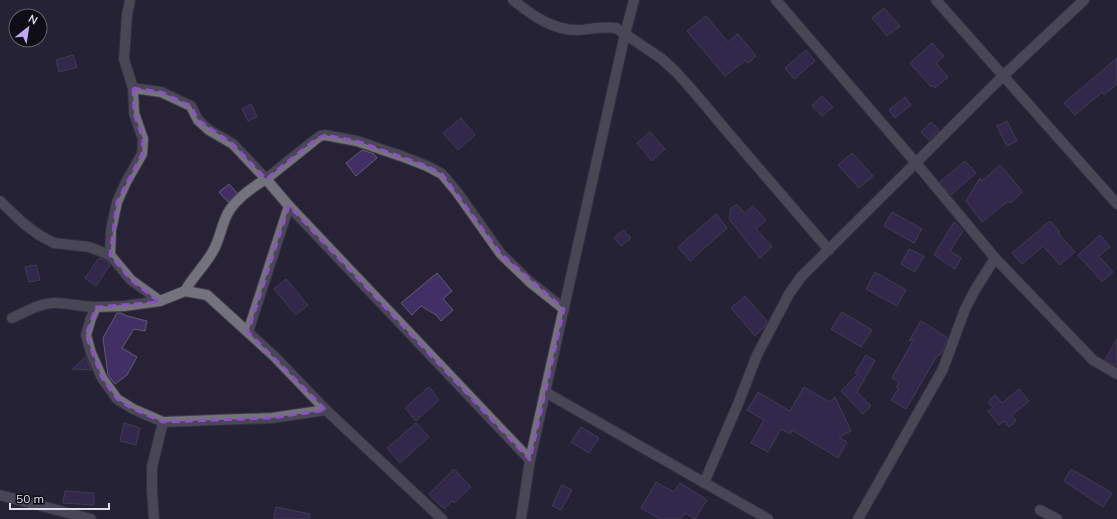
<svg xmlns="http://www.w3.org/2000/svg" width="1117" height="519" viewBox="0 0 1117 519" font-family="Mulish,sans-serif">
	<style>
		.building { fill: #412f66; stroke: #615c71 }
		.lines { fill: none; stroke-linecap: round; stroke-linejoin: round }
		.minor-casing { stroke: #413c4e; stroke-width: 12 }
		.minor { stroke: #74727c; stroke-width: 10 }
		.marked { fill: none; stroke: #8f4fc8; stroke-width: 3; stroke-dasharray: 8 5; stroke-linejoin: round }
	</style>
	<rect width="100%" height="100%" fill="#272235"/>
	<g class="building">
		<polygon points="884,8 900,26 887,36 872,18"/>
		<polygon points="706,16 728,42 738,34 756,56 748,63 746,60 725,76 687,31"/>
		<polygon points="932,43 944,56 936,63 948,77 935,88 932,85 931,87 910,63"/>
		<polygon points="806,50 815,61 794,79 785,68"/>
		<polygon points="73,55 77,67 59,72 56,60"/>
		<polygon points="1117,58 1117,84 1104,95 1102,92 1075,115 1064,103"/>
		<polygon points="822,96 833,107 822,116 812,105"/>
		<polygon points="905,97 911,105 895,118 889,110"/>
		<polygon points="251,104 257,117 248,121 242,109"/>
		<polygon points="461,118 475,135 458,150 443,133"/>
		<polygon points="1007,121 1017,141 1007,146 997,126"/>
		<polygon points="931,122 939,130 929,140 921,132"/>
		<polygon points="650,132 665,149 652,161 637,143"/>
		<polygon points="362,150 374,154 377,158 356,176 346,163"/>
		<polygon points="852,153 873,176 859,188 838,165"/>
		<polygon points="965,161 976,173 951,195 940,182"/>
		<polygon points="1000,165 1023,192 1010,203 1008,201 982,222 966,201 980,178 982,181"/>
		<polygon points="229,184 237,193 228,202 219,192"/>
		<polygon points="737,205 745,213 753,206 766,220 756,229 772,247 760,258 729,219 731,208"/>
		<polygon points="892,212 922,229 914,243 884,226"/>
		<polygon points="716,214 727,228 690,261 678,247"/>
		<polygon points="1050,221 1060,232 1058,233 1075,252 1060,265 1043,246 1022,264 1012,253"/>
		<polygon points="954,222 963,231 950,251 961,258 955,269 934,255"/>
		<polygon points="623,230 631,238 621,246 614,238"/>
		<polygon points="1100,235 1110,247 1099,256 1113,272 1102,282 1078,255"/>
		<polygon points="909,249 924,256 915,272 901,264"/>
		<polygon points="99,258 106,260 110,265 96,286 85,278"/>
		<polygon points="36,265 40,280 29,282 25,267"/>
		<polygon points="875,272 906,290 897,306 866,289"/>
		<polygon points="437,273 452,291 443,299 453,310 441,321 436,315 421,306 412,315 401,303"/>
		<polygon points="286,279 308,305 296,315 274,289"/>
		<polygon points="745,296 767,321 764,327 755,336 731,308"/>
		<polygon points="842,312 872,330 861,347 831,329"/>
		<polygon points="117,313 121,313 127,316 147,321 145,331 134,329 122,348 137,357 127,375 115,384 108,375 103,338"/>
		<polygon points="921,321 948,338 942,352 940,355 938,354 906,409 891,400 899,388 896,387 899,382 892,378 914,339 909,341"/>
		<polygon points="1117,339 1117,366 1105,360"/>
		<polygon points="866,355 875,361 857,392 871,406 863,414 841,391 858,374 855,373"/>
		<polygon points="86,357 91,370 72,369"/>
		<polygon points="429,387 439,400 416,421 405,408"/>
		<polygon points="804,387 829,402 835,397 851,431 839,437 847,442 838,458 792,430 790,434 781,429 768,452 751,443 764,420 747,410 758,392 790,411"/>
		<polygon points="1019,389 1029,401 1012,415 1016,421 1009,427 1004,421 999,425 988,411 993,408 988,402 995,395 1002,403"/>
		<polygon points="124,423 140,428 136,445 120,441"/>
		<polygon points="416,423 429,437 400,463 387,448"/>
		<polygon points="581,427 599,438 589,453 571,442"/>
		<polygon points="454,469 471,487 454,503 452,501 444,509 429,494"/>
		<polygon points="1071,469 1112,493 1103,507 1064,481"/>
		<polygon points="656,482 674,492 680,483 707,500 695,519 685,513 681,519 660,519 641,508"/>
		<polygon points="562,485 572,490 561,510 552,506"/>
		<polygon points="65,491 94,493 94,505 63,503"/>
		<polygon points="276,507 310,514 309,519 274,519"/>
	</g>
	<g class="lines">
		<defs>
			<g id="minor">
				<path d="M513 0C532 15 553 31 579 30 591 29 603 26 616 28L662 59 676 72 694 92 725 129 829 250"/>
				<polyline points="776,0 916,163 995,258 1093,360 1117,374"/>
				<polyline points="936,0 1117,204"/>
				<polyline points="133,88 161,92 191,106 198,120 209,130 233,144 266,179 316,139 320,136 325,135 357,141 404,157 427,166 442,174 457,192 501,254 530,282 564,309"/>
				<polyline points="0,201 23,223 39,235 54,243 89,247 110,255 131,280 160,301"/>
				<polyline points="110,255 111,230 117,202 126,182 142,154 143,139 134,113 133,88 124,59 127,15 130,0"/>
				<path d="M185 291C193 276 205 266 213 251 219 241 221 228 226 217 232 202 253 187 266 179L289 206 530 460"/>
				<path d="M12 318C25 312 40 303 55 303 69 303 82 307 96 307"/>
				<polyline points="248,332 289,206"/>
				<polyline points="545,392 768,519"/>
				<polyline points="326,410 272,418 163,422 133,409 117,399 102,378 91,353 86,335 91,318 96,307 124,306 160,301 185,291 207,295 274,356 326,410 442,519"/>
				<polyline points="704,483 738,404 757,355 789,294 801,277 1003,76 1084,0"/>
				<polyline points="0,495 91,519"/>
				<polyline points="1040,510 1057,519"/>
				<polyline points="154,519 152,491 152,467 163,422"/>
				<polyline points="521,519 530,460 625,34 634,0"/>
				<polyline points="858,519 943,369 965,309 975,290 995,258"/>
			</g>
		</defs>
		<use href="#minor" class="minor-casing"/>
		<use href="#minor" class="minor"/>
	</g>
	<path d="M0 0H1117V519H0ZM133 88 161 92 191 106 198 120 233 144 266 179 316 139 325 135 357 141 427 166 442 174 501 254 564 309 530 460 289 206 248 332 326 410 272 418 163 422 133 409 117 399 102 378 86 335 96 307 159 302 131 280 110 255 117 202 142 154 143 139 134 113Z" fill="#272235" fill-opacity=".55" fill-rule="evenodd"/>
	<path class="marked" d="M133 88 161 92 191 106 198 120 233 144 266 179 316 139 325 135 357 141 427 166 442 174 501 254 564 309 530 460 289 206 248 332 326 410 272 418 163 422 133 409 117 399 102 378 86 335 96 307 159 302 131 280 110 255 117 202 142 154 143 139 134 113Z"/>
	<g transform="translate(28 28) rotate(30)"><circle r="19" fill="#0f0d15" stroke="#63606a"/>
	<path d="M0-3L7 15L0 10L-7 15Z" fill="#bea9f5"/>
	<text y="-6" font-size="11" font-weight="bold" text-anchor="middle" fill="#e0ddea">N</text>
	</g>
	<path d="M10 503v6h99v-6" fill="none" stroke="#e0ddea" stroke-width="2"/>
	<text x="16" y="503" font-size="12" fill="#e0ddea" stroke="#0f0d15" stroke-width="3" paint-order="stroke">50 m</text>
</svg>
